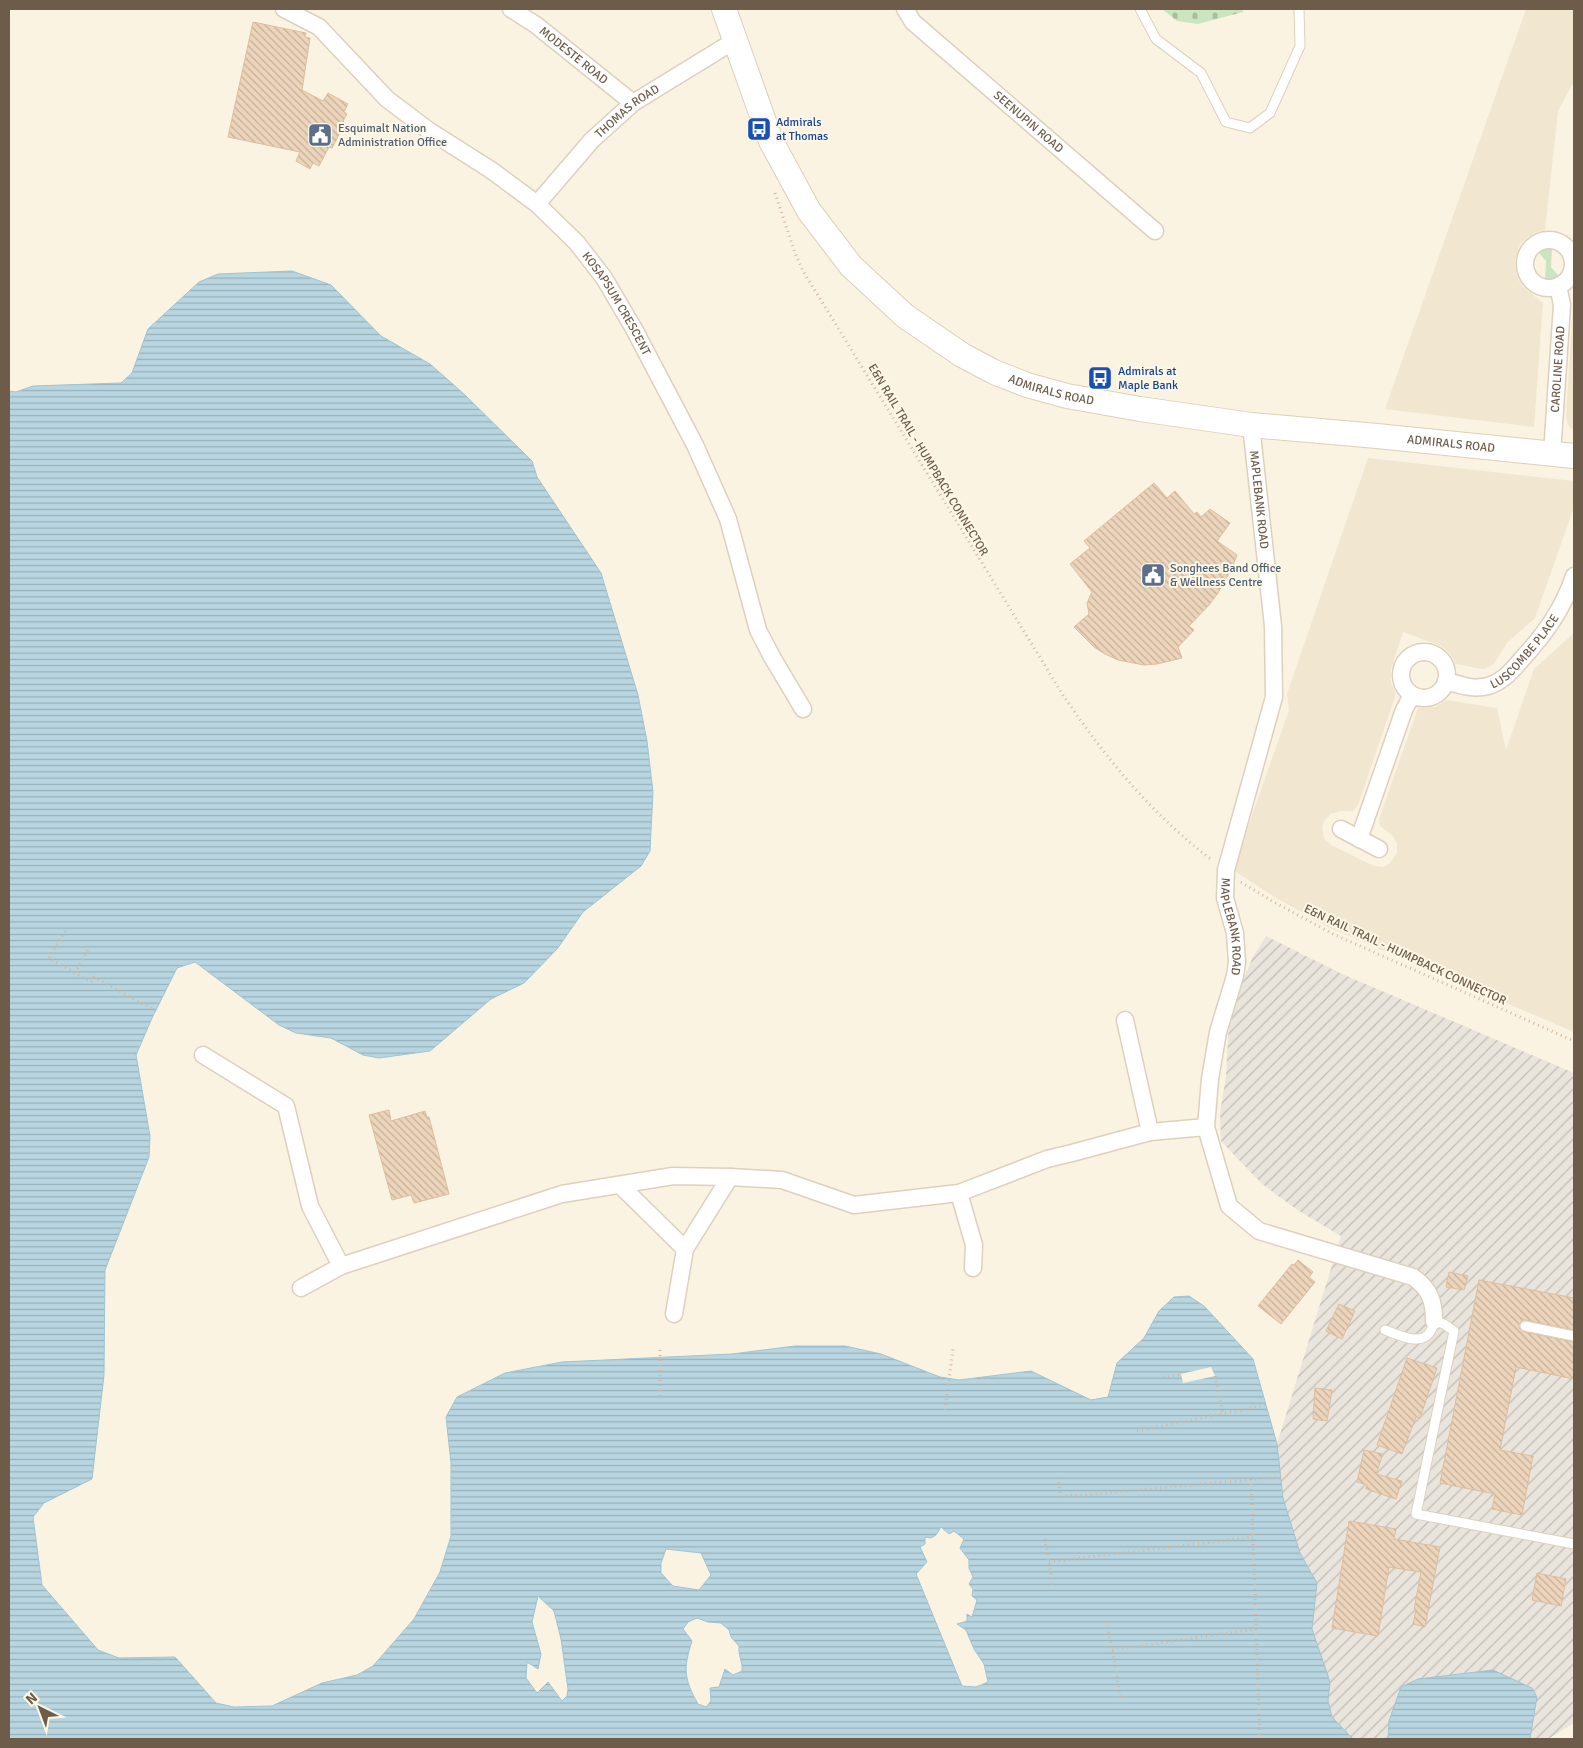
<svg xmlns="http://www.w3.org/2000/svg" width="1583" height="1748" viewBox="0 0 1583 1748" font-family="Signika,sans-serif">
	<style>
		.residential { fill: #f1e6d0 }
		.industrial { fill: url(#industrial-furrows) }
		.cemetery { fill: url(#cemetery-stones) }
		.garden { fill: #cce5c1 }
		.water { fill: url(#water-rules); stroke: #9fc4d2; fill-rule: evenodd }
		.pier { fill: #faf3e1 }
		.building { fill: url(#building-back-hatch); stroke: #debe9d }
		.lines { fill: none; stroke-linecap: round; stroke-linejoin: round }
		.service-casing { stroke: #ddd0be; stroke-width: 11 }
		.minor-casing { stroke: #ddd0be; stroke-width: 19 }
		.secondary-casing { stroke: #decfb9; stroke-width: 26 }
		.path { stroke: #d1b89f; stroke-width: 3; stroke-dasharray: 1 4; stroke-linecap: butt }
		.service { stroke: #fff; stroke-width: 9 }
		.minor { stroke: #fff; stroke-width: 16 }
		.secondary { stroke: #fff; stroke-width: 24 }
		.labels { text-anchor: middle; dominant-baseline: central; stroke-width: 4; stroke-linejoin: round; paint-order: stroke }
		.street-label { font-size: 12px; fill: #6e5c4a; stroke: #fdf7e6 }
		.transit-label { font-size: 12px; fill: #164399; stroke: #fdf7e6; text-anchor: start }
		.service-label { font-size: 12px; fill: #4e5e75; stroke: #fdf7e6; text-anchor: start }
	</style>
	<defs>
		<pattern id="industrial-furrows" width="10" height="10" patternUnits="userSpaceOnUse" patternTransform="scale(1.25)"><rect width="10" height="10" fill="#e9e4dc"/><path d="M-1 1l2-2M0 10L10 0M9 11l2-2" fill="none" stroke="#c1bcb4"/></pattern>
		<pattern id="cemetery-stones" width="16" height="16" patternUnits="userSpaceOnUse" patternTransform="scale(1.25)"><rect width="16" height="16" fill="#cce5c1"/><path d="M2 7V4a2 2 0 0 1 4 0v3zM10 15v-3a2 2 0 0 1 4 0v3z" fill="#aabd9f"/></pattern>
		<pattern id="water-rules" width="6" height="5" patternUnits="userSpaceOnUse" patternTransform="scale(1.25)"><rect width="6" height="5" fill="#b8d6e1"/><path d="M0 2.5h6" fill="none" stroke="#9ab1b8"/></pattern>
		<pattern id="building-back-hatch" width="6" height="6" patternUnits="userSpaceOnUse" patternTransform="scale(1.25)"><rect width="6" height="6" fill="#edd5bb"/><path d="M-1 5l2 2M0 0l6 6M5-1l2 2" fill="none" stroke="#c4b09a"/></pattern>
	</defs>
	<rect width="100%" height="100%" fill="#faf3e1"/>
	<g class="residential">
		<polygon points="1526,9 1574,9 1574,81 1558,111 1545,230 1534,233 1523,241 1519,247 1515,260 1516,274 1522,286 1543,303 1534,427 1385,409"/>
		<polygon points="1574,288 1574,431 1568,425 1566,416"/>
		<polygon points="1368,458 1574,481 1574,507 1535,618 1507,643 1494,664 1486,668 1482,669 1456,664 1450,654 1441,646 1403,632 1391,669 1391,682 1396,694 1358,805 1353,811 1340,811 1330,814 1324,821 1322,827 1324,838 1331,845 1374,866 1383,867 1390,863 1397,853 1397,844 1393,836 1380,826 1379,819 1418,708 1436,707 1446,700 1497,708 1506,750 1534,669 1574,633 1574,1032 1328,927 1278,899 1233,870 1289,710 1287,694"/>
	</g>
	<polygon class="industrial" points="1266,936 1342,974 1574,1073 1574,1723 1548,1739 1530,1739 1389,1721 1388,1739 1353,1739 1332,1717 1328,1701 1330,1682 1312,1629 1317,1583 1300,1553 1283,1498 1277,1444 1341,1236 1299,1211 1274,1193 1260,1182 1221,1141 1220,1112 1226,1077 1229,1019 1244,977 1253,957"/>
	<polygon class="cemetery" points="1162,9 1243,9 1243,12 1198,24 1177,21"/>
	<polygon class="garden" points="1543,249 1552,249 1551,267 1559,276 1551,279 1545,279 1546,261 1538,252"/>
	<g class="water">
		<path d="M292 271 331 285 381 336 430 364 464 394 532 461 537 477 601 573 638 695 647 741 653 792 650 851 641 866 583 912 557 949 524 983 491 999 430 1051 379 1058 363 1055 331 1038 296 1033 279 1025 195 962 177 968 152 1018 136 1055 150 1136 149 1157 105 1270 104 1375 92 1479 44 1503 33 1517 42 1585 98 1650 119 1658 175 1657 216 1703 234 1707 272 1706 322 1683 357 1675 373 1666 414 1619 440 1572 451 1536V1463L446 1417 457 1397 505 1373 562 1362 732 1354 795 1346H845L881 1354 940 1377 959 1380 1031 1371 1091 1400 1108 1397 1117 1363 1144 1338 1159 1311 1174 1297 1189 1296 1204 1306 1253 1359 1277 1444 1283 1498 1300 1553 1317 1583 1312 1629 1330 1682 1328 1701 1332 1717 1353 1739H9V391L16 392 33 386 121 383 132 373 148 329 199 282 218 274ZM941 1527 949 1534 954 1531 964 1539 960 1548 969 1560V1568L973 1577 969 1584 973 1589 972 1596 977 1600 972 1617 967 1614V1621L957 1624 966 1630 974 1649 984 1664 988 1682 976 1687 962 1686 916 1574 927 1562 920 1547 925 1544V1537L931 1538 936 1535ZM666 1549 701 1553 711 1575 699 1590 673 1586 661 1573V1563ZM538 1596 554 1611 561 1639 568 1689 567 1696 562 1701 548 1682 537 1693 526 1678 527 1662 538 1669 541 1654 532 1622ZM697 1618 708 1622 721 1623 729 1630 731 1637 739 1646C738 1656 743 1662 742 1671L733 1675 725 1669 719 1687 710 1688 711 1701 706 1707 698 1704C684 1679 683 1669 692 1641L683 1629 688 1622Z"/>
		<polygon points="1493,1670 1532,1688 1537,1697 1530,1739 1545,1739 1388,1739 1389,1721 1401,1687 1418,1679"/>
	</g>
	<polygon class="pier" points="1211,1367 1215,1376 1183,1383 1181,1374"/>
	<g class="building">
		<polygon points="253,22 306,33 305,37 310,38 302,90 323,101 328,93 348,104 344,112 347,114 343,121 345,123 332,148 329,147 319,166 313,163 310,169 296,161 300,152 228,137"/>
		<polygon points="1154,483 1167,498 1175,491 1194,514 1197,512 1201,517 1210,509 1230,523 1217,541 1237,555 1232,568 1218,593 1209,605 1189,626 1194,630 1178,647 1182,658 1157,664 1144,665 1118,660 1105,654 1094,647 1074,627 1089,614 1087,603 1092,592 1070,564 1090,548 1084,541"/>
		<polygon points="389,1110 391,1121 425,1111 427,1117 429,1117 449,1194 414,1203 411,1195 392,1200 369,1115"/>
		<polygon points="1298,1260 1313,1272 1309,1277 1315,1282 1281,1324 1258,1306 1292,1264 1294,1265"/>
		<polygon points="1449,1272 1468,1276 1464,1290 1446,1287"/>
		<polygon points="1479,1280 1574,1298 1574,1330 1526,1320 1523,1320 1519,1324 1519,1328 1524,1332 1574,1342 1574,1379 1516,1367 1500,1450 1533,1456 1522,1515 1492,1509 1495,1494 1440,1483"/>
		<polygon points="1339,1304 1355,1311 1342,1339 1326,1331"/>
		<polygon points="1407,1358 1437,1368 1420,1418 1416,1417 1402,1454 1377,1445"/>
		<polygon points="1315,1388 1332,1390 1327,1421 1313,1419"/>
		<polygon points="1364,1450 1383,1454 1376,1474 1402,1481 1396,1499 1366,1489 1367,1485 1357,1482"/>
		<polygon points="1349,1521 1396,1529 1394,1539 1440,1547 1425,1627 1413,1624 1416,1609 1414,1609 1421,1572 1389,1567 1378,1636 1332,1628"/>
		<polygon points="1537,1573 1566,1579 1561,1606 1532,1600"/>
	</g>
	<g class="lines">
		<defs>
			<g id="service">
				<polyline points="1140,9 1156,39 1201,73 1226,122 1250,128 1270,113 1300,46 1299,9"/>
				<polyline points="1525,1326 1574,1336"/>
				<path d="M1385 1330C1396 1334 1421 1347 1430 1332 1432 1329 1433 1324 1434 1321L1444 1324 1454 1331 1416 1514 1574 1544"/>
			</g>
			<g id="minor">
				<path id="s1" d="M284 9 319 27 387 99 428 130 491 170 537 204 577 243 604 278 634 329 695 445 728 519 758 630 772 657 803 709"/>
				<path id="s2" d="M511 9 536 25 633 103"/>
				<path id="s3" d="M905 9 913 22 1155 231"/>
				<path id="s4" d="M537 204 592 140 633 103 734 41"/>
				<circle cx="1549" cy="264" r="24"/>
				<path id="s5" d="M1251 425 1273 626 1274 697 1226 870 1225 898 1235 933 1237 962 1235 976 1218 1032 1210 1079 1206 1127 1229 1206 1259 1231 1413 1277C1430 1289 1434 1301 1434 1321"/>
				<path id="s6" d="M1552 454 1562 305 1558 286"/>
				<circle cx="1424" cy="675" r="23"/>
				<path id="s7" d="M1446 681C1460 685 1474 690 1488 686 1502 682 1512 671 1521 660 1545 634 1563 609 1574 576"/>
				<polyline points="1341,829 1379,849"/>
				<polyline points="1359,839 1404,710 1412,695"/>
				<polyline points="1125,1020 1150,1132"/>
				<polyline points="203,1055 286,1106 310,1206 341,1266"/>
				<polyline points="620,1185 685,1249"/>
				<polyline points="959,1193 974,1245 973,1268"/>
				<polyline points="301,1288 341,1266 562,1194 673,1176 730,1177 782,1180 854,1205 959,1193 1047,1159 1072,1153 1150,1132 1206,1127"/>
				<polyline points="674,1314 685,1249 730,1177"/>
			</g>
			<g id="secondary">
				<path id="s8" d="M724 9 771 141 809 211 851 266 905 316 962 355 994 372 1027 385 1067 396 1140 409 1251 425 1377 436 1574 456"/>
			</g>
		</defs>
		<use href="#service" class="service-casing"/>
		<use href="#minor" class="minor-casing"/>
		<use href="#secondary" class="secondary-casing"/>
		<g class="path">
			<path d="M775 193 795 253 803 271 1063 695C1105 757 1152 815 1212 860"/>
			<polyline points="1241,882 1272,901 1333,934 1574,1041"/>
			<polyline points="65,931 49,958 91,982 94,977 156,1011"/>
			<polyline points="75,973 89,948"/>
			<polyline points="1215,1376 1223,1414"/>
			<polyline points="1163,1377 1181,1374"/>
			<polyline points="660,1396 660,1349"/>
			<polyline points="945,1410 953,1349"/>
			<polyline points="1137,1431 1266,1405"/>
			<polyline points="1058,1477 1061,1497 1281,1477"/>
			<polyline points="1251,1479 1260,1739"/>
			<polyline points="1045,1539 1053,1587"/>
			<polyline points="1049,1562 1253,1537"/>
			<polyline points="1107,1622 1121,1700"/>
			<polyline points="1112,1650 1256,1629"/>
		</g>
		<use href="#service" class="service"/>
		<use href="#minor" class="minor"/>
		<use href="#secondary" class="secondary"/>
	</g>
	<defs>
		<symbol id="bus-square" viewBox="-11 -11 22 22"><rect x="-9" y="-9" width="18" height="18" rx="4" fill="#1a4fb4" stroke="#fdf7e6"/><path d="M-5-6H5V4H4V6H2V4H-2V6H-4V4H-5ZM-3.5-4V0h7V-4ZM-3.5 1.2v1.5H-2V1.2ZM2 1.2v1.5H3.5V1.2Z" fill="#fff"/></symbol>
		<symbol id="civic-square" viewBox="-11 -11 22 22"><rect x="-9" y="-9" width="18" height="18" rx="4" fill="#5c6f8a" stroke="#fdf7e6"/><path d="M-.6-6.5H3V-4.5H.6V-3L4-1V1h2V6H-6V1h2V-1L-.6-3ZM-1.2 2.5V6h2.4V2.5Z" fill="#fff"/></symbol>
	</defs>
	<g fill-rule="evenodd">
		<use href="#bus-square" x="745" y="115" width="28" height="28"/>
		<use href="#civic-square" x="306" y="121" width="28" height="28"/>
		<use href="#bus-square" x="1086" y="364" width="28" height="28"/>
		<use href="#civic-square" x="1139" y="561" width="28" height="28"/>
	</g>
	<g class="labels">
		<g class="street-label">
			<text stroke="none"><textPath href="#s2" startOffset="78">MODESTE ROAD</textPath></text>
			<text stroke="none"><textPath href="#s4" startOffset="130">THOMAS ROAD</textPath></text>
			<text stroke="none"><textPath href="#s3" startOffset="168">SEENUPIN ROAD</textPath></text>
			<text stroke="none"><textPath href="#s1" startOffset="450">KOSAPSUM CRESCENT</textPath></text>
			<text stroke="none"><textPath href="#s6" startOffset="85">CAROLINE ROAD</textPath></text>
			<text stroke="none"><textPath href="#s8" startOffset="528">ADMIRALS ROAD</textPath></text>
			<text stroke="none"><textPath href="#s8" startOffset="932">ADMIRALS ROAD</textPath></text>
			<text transform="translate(928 460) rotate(59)">E&amp;N RAIL TRAIL - HUMPBACK CONNECTOR</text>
			<text stroke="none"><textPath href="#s5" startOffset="75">MAPLEBANK ROAD</textPath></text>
			<text stroke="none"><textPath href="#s7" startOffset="94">LUSCOMBE PLACE</textPath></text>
			<text stroke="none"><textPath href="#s5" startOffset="510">MAPLEBANK ROAD</textPath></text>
			<text transform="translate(1405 955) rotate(25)">E&amp;N RAIL TRAIL - HUMPBACK CONNECTOR</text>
		</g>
		<g class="transit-label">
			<text x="776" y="122">Admirals<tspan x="776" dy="14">at Thomas</tspan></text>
			<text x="1118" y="371">Admirals at<tspan x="1118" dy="14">Maple Bank</tspan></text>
		</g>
		<g class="service-label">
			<text x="338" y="128">Esquimalt Nation<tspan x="338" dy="14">Administration Office</tspan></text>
			<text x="1170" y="568">Songhees Band Office<tspan x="1170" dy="14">&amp; Wellness Centre</tspan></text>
		</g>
	</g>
	<rect width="1583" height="1748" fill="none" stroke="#6e5c4a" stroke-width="20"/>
	<g transform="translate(40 1708) rotate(318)" stroke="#fdf7e6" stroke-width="4" paint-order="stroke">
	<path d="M0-4L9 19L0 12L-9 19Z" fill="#6e5c4a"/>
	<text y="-8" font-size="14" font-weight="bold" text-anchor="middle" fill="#6e5c4a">N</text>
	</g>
</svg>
